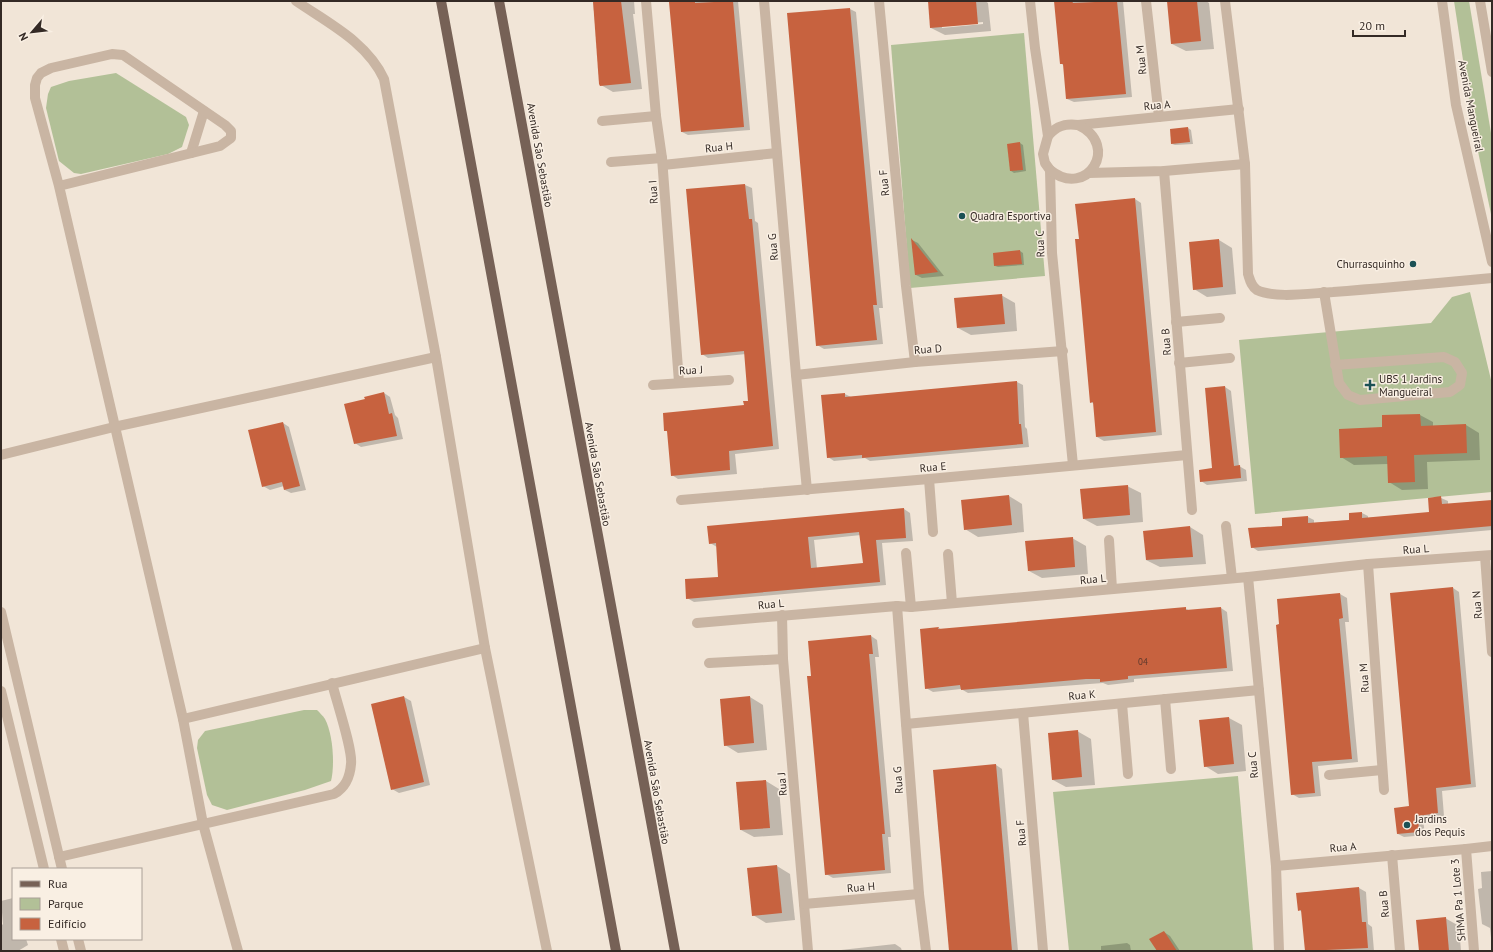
<svg xmlns="http://www.w3.org/2000/svg" width="1493" height="952" viewBox="0 0 1493 952" font-family="'PT Sans',sans-serif">
	<style>
		.green { fill: #b2c097 }
		.shadow { fill: #0003; fill-rule: evenodd }
		.building { fill: #c7623f; fill-rule: evenodd }
		.lines { fill: none; stroke-linecap: round; stroke-linejoin: round }
		.minor { stroke: #c9b5a3; stroke-width: 10 }
		.major { stroke: #766156; stroke-width: 10 }
		.poi-dot { fill: #1b5155; stroke: #f9efe3; stroke-width: 1.5 }
		.labels { text-anchor: middle; dominant-baseline: central; stroke-width: 3; stroke-linejoin: round; paint-order: stroke }
		.number-label { font-size: 9px; fill: #59382c }
		.street-label { font-size: 11px; fill: #342a25; stroke: #f9efe3 }
		.poi-label { font-size: 11px; fill: #342a25; stroke: #f9efe3; text-anchor: start }
	</style>
	<rect width="100%" height="100%" fill="#f1e5d7"/>
	<g class="green">
		<polygon points="1454,1 1469,1 1492,139 1492,219 1474,132"/>
		<polygon points="1024,33 1045,276 910,288 891,45"/>
		<polygon points="116,73 186,117 189,125 182,147 168,154 81,174 74,173 59,161 46,108 48,94 51,87 69,81"/>
		<polygon points="1470,292 1492,384 1492,492 1255,514 1239,340 1431,323 1452,297"/>
		<path d="M304 710H317C319 712 323 716 325 719 333 734 335 765 331 781L305 790 227 810 212 805 207 795 197 748 198 740 205 731Z"/>
		<polygon points="1238,776 1253,951 1069,951 1053,792"/>
	</g>
	<g class="shadow">
		<polygon points="593,1 634,1 635,14 633,14 642,89 613,92 601,85"/>
		<polygon points="670,1 738,1 750,130 688,135 682,132"/>
		<path d="M929 1H985L988 3 991 31 945 35 931 28ZM983 22V24L942 28V26Z"/>
		<polygon points="1055,1 1123,1 1132,97 1074,102 1067,99 1064,66 1061,63"/>
		<polygon points="1168,1 1206,1 1209,3 1214,49 1186,51 1172,44"/>
		<polygon points="850,9 856,12 883,308 879,308 883,344 824,349 817,345"/>
		<polygon points="1188,128 1191,130 1193,144 1175,145 1172,144"/>
		<polygon points="1020,143 1023,145 1026,171 1014,173 1011,171"/>
		<polygon points="745,185 752,188 755,221 758,223 779,449 735,454 737,474 678,479 672,475 668,432 665,430 745,406 749,402 746,354 708,358 702,354 687,190"/>
		<polygon points="1135,199 1141,203 1162,435 1104,441 1097,437 1094,404 1091,402 1080,240"/>
		<polygon points="912,240 918,243 944,276 922,278 916,275"/>
		<polygon points="1219,240 1232,248 1236,294 1207,297 1194,289"/>
		<polygon points="1020,251 1023,253 1024,265 998,267 995,266"/>
		<polygon points="1001,295 1015,303 1017,331 971,335 958,328"/>
		<polygon points="1017,382 1023,385 1025,427 1027,429 1029,447 870,461 865,458 834,461 828,457 845,394 851,397"/>
		<polygon points="1225,387 1231,391 1239,466 1246,470 1247,481 1207,485 1201,481 1213,469"/>
		<polygon points="384,393 390,397 395,415 398,418 403,439 361,447 355,443 366,400"/>
		<polygon points="1420,415 1433,422 1433,426 1466,425 1479,433 1480,460 1427,462 1428,489 1402,490 1389,482 1388,464 1354,465 1341,457 1383,428"/>
		<polygon points="283,423 289,427 306,490 291,493 285,490 284,486 270,490 263,486"/>
		<polygon points="1127,486 1141,493 1143,522 1097,526 1084,519"/>
		<polygon points="1009,496 1022,504 1024,532 978,537 965,529"/>
		<polygon points="1441,498 1448,501 1448,505 1492,501 1492,530 1258,551 1252,547 1283,527 1308,517 1314,520 1314,523 1350,520 1362,513 1368,516 1368,518 1430,513"/>
		<path d="M904 509 910 513 913 541 882 543 886 585 694 602 687 598 719 577 717 547 710 543ZM861 535 864 564 817 568 814 540Z"/>
		<polygon points="1190,527 1203,535 1206,564 1160,567 1146,560"/>
		<polygon points="1072,538 1086,546 1088,574 1042,578 1029,571"/>
		<polygon points="1453,588 1459,592 1476,787 1442,791 1444,816 1423,819 1425,835 1404,837 1398,834 1410,807"/>
		<polygon points="1340,594 1347,598 1349,622 1345,622 1358,762 1318,766 1321,796 1299,798 1292,794 1279,600"/>
		<polygon points="1185,608 1190,611 1221,608 1227,612 1233,671 1134,679 1134,682 1108,685 1103,683 968,693 961,689 933,692 926,688 921,630 939,628 942,630"/>
		<polygon points="871,636 877,640 879,657 875,657 891,837 888,837 891,873 833,878 826,874 812,677"/>
		<polygon points="404,697 411,701 430,785 399,793 392,789"/>
		<polygon points="750,697 763,705 767,750 738,753 725,745"/>
		<polygon points="1229,718 1242,725 1246,771 1218,774 1205,766"/>
		<polygon points="1077,731 1091,739 1095,785 1066,787 1053,780"/>
		<polygon points="996,765 1002,769 1018,951 950,951"/>
		<polygon points="766,781 779,789 783,835 754,837 741,830"/>
		<polygon points="777,866 790,874 795,920 766,923 753,915 748,869"/>
		<polygon points="1492,871 1492,947 1490,928 1482,924 1478,889 1482,888 1481,872"/>
		<polygon points="1359,888 1366,892 1368,924 1372,927 1374,951 1306,951 1302,912 1299,910 1297,893"/>
		<polygon points="13,898 13,939 26,939 28,945 18,951 1,951 1,926 3,924 1,901"/>
		<polygon points="1445,918 1459,926 1461,951 1420,951"/>
		<polygon points="1164,932 1170,936 1180,951 1158,951"/>
		<polygon points="1127,943 1130,945 1131,951 1101,951 1101,946"/>
		<polygon points="895,944 901,948 902,951 832,951"/>
	</g>
	<g class="building">
		<polygon points="593,1 621,1 631,83 600,86 599,84"/>
		<polygon points="681,1 695,1 695,3 733,1 744,127 681,132 669,2"/>
		<polygon points="928,1 976,1 978,24 930,28"/>
		<polygon points="1054,1 1072,1 1073,3 1117,1 1126,94 1066,99 1063,64 1060,64"/>
		<polygon points="1167,1 1197,1 1201,41 1171,44"/>
		<polygon points="850,8 877,305 873,305 877,340 816,346 787,13"/>
		<polygon points="1188,127 1190,142 1171,144 1170,129"/>
		<polygon points="1020,142 1023,170 1010,171 1007,144"/>
		<polygon points="745,184 749,219 752,219 773,446 729,451 730,470 671,476 667,431 664,431 663,413 744,405 743,401 748,401 744,351 701,355 686,189"/>
		<polygon points="1135,198 1156,432 1096,437 1093,402 1090,403 1081,302 1075,239 1079,239 1075,204"/>
		<polygon points="911,238 938,272 915,275"/>
		<polygon points="1219,239 1223,287 1193,290 1189,242"/>
		<polygon points="1020,250 1022,264 994,266 993,253"/>
		<polygon points="1002,294 1005,324 957,328 954,298"/>
		<polygon points="1017,381 1019,424 1021,424 1023,444 862,458 862,455 827,458 821,395 845,393 845,397"/>
		<polygon points="1225,386 1234,466 1240,465 1241,478 1200,482 1199,470 1212,468 1205,388"/>
		<polygon points="384,392 389,414 392,413 397,436 354,444 344,404 365,399 364,397"/>
		<polygon points="1420,414 1421,426 1466,424 1467,453 1414,455 1415,482 1388,483 1387,456 1340,458 1339,429 1382,427 1382,415"/>
		<polygon points="283,422 300,486 284,490 282,482 262,487 248,430"/>
		<polygon points="1128,485 1130,515 1083,519 1080,489"/>
		<polygon points="1009,495 1012,525 964,530 961,500"/>
		<polygon points="1441,496 1442,504 1492,500 1492,526 1251,548 1248,528 1282,526 1282,518 1308,516 1308,523 1349,520 1349,513 1362,512 1362,518 1429,512 1428,498"/>
		<path d="M904 508 906 538 876 540 880 582 686 599 685 579 718 577 716 543 709 544 707 526ZM859 532 863 563 811 568 808 537Z"/>
		<polygon points="1190,526 1193,557 1146,560 1143,531"/>
		<polygon points="1073,537 1075,567 1028,571 1025,541"/>
		<polygon points="1453,587 1471,784 1436,788 1438,813 1418,816 1419,832 1397,834 1394,808 1409,806 1390,593"/>
		<polygon points="1340,593 1343,618 1339,619 1352,759 1312,762 1315,793 1291,795 1276,625 1279,624 1277,599"/>
		<polygon points="1186,607 1186,610 1221,607 1227,668 1128,676 1128,679 1100,682 1100,679 1086,679 961,690 960,685 925,689 920,629 939,627 938,629"/>
		<polygon points="871,635 873,654 869,654 885,834 882,834 885,870 825,875 807,676 811,676 808,641"/>
		<polygon points="404,696 424,782 391,790 371,704"/>
		<polygon points="750,696 754,743 724,746 720,699"/>
		<polygon points="1229,717 1234,764 1204,767 1199,720"/>
		<polygon points="1078,730 1082,777 1052,780 1048,733"/>
		<polygon points="996,764 1012,951 949,951 933,770"/>
		<polygon points="766,780 770,828 740,830 736,782"/>
		<polygon points="777,865 782,913 752,916 747,868"/>
		<polygon points="1359,887 1362,922 1366,922 1368,948 1305,951 1301,910 1298,911 1296,893"/>
		<polygon points="1446,917 1449,951 1419,951 1416,920"/>
		<polygon points="1164,931 1177,951 1157,951 1149,939"/>
	</g>
	<g class="lines">
		<g class="minor">
			<path d="M296 1C328 23 367 42 384 79L436 357 485 648 547 951"/>
			<polyline points="646,1 656,116 662,158 679,382"/>
			<polyline points="764,1 796,375 807,490"/>
			<polyline points="879,1 906,286 915,362"/>
			<polyline points="1030,1 1035,48 1048,136 1043,154 1045,163 1050,170 1052,253 1073,465"/>
			<polyline points="1146,1 1159,117"/>
			<path d="M1225 1 1245 164 1248 274C1250 280 1251 286 1257 290 1275 299 1312 293 1333 292 1386 288 1439 283 1492 278"/>
			<polyline points="1442,1 1456,105 1492,262"/>
			<polyline points="1480,1 1492,72"/>
			<polyline points="602,121 656,116"/>
			<path d="M1048 136C1056 126 1065 123 1078 125L1239 109"/>
			<polyline points="191,153 204,111"/>
			<polyline points="611,162 662,158"/>
			<polyline points="663,165 777,153"/>
			<path d="M1050 170C1087 200 1121 145 1078 125"/>
			<polyline points="1164,171 1192,510"/>
			<polyline points="1089,173 1164,171 1245,164"/>
			<polyline points="59,186 220,146 231,138 231,131 225,125 123,55 112,54 51,68 41,73 37,78 35,85 35,98 59,186 183,719 203,824 238,951"/>
			<polyline points="1324,292 1339,383 1348,395 1360,400 1450,392 1460,385 1462,373 1455,362 1444,357 1335,365"/>
			<polyline points="1176,322 1220,318"/>
			<polyline points="1179,363 1230,358"/>
			<polyline points="796,375 915,362 1063,351"/>
			<polyline points="653,385 729,380"/>
			<polyline points="1,455 114,427 436,357"/>
			<polyline points="929,479 933,532"/>
			<polyline points="681,500 929,479 1187,455"/>
			<polyline points="1226,526 1232,578"/>
			<polyline points="1109,540 1112,589"/>
			<polyline points="906,553 911,607"/>
			<polyline points="948,554 952,603"/>
			<polyline points="1485,556 1492,652"/>
			<polyline points="1368,564 1384,790"/>
			<polyline points="1248,577 1276,866 1279,951"/>
			<polyline points="897,606 919,894 926,951"/>
			<polyline points="1,612 62,869"/>
			<polyline points="782,615 783,659 808,951"/>
			<polyline points="697,623 897,606 911,607 1248,577 1368,564 1492,555"/>
			<polyline points="709,663 783,659"/>
			<polyline points="1,691 44,869"/>
			<polyline points="1165,699 1171,769"/>
			<polyline points="1122,704 1128,774"/>
			<polyline points="1023,713 1043,951"/>
			<polyline points="183,719 485,648"/>
			<polyline points="906,724 1259,690"/>
			<polyline points="1329,775 1382,770"/>
			<polyline points="1392,855 1400,951"/>
			<path d="M59 857 334 794C346 787 350 777 351 764 353 750 336 700 332 683"/>
			<polyline points="1276,866 1466,849"/>
			<polyline points="804,904 919,894"/>
			<polyline points="61,939 64,951"/>
			<polyline points="78,939 81,951"/>
			<polyline points="1474,951 1466,849 1492,846"/>
		</g>
		<g class="major">
			<polyline points="441,1 616,951"/>
			<polyline points="499,1 675,951"/>
		</g>
	</g>
	<g class="poi-dot">
		<circle cx="962" cy="216" r="4"/>
		<circle cx="1413" cy="264" r="4"/>
		<path d="M1368 379h4v4h4v4h-4v4h-4v-4h-4v-4h4z"/>
		<circle cx="1407" cy="825" r="4"/>
	</g>
	<g class="labels">
		<g class="number-label">
			<text x="1143" y="661">04</text>
		</g>
		<g class="street-label">
			<text transform="translate(1141 60) rotate(-96)">Rua M</text>
			<text transform="translate(1157 105) rotate(-5)">Rua A</text>
			<text transform="translate(1471 106) rotate(79)">Avenida Mangueiral</text>
			<text transform="translate(719 147) rotate(-6)">Rua H</text>
			<text transform="translate(540 155) rotate(80)">Avenida São Sebastião</text>
			<text transform="translate(884 183) rotate(-96)">Rua F</text>
			<text transform="translate(653 192) rotate(-94)">Rua I</text>
			<text transform="translate(1040 244) rotate(-92)">Rua C</text>
			<text transform="translate(773 247) rotate(-95)">Rua G</text>
			<text transform="translate(1166 342) rotate(-94)">Rua B</text>
			<text transform="translate(928 349) rotate(-4)">Rua D</text>
			<text transform="translate(691 370) rotate(-3)">Rua J</text>
			<text transform="translate(933 467) rotate(-5)">Rua E</text>
			<text transform="translate(598 474) rotate(80)">Avenida São Sebastião</text>
			<text transform="translate(1416 549) rotate(-4)">Rua L</text>
			<text transform="translate(1093 579) rotate(-5)">Rua L</text>
			<text transform="translate(771 604) rotate(-5)">Rua L</text>
			<text transform="translate(1477 605) rotate(-94)">Rua N</text>
			<text transform="translate(1364 678) rotate(-94)">Rua M</text>
			<text transform="translate(1082 695) rotate(-5)">Rua K</text>
			<text transform="translate(1253 765) rotate(-95)">Rua C</text>
			<text transform="translate(898 780) rotate(-94)">Rua G</text>
			<text transform="translate(782 784) rotate(-95)">Rua J</text>
			<text transform="translate(657 792) rotate(80)">Avenida São Sebastião</text>
			<text transform="translate(1021 833) rotate(-95)">Rua F</text>
			<text transform="translate(1343 847) rotate(-5)">Rua A</text>
			<text transform="translate(861 887) rotate(-5)">Rua H</text>
			<text transform="translate(1458 900) rotate(-95)">SHMA Pa 1 Lote 3</text>
			<text transform="translate(1384 904) rotate(-95)">Rua B</text>
		</g>
		<g class="poi-label">
			<text x="970" y="216">Quadra Esportiva</text>
			<text x="1405" y="264" text-anchor="end">Churrasquinho</text>
			<text x="1379" y="379">UBS 1 Jardins<tspan x="1379" dy="13">Mangueiral</tspan></text>
			<text x="1415" y="819">Jardins<tspan x="1415" dy="13">dos Pequis</tspan></text>
		</g>
	</g>
	<rect width="1493" height="952" fill="none" stroke="#342a25" stroke-width="4"/>
	<rect x="12" y="868" width="130" height="72" fill="#f9efe3" stroke="#aaa097"/>
	<rect x="20" y="881" width="20" height="6" fill="#766156" stroke="#aaa097"/>
	<text x="48" y="888" font-size="12" fill="#342a25">Rua</text>
	<rect x="20" y="898" width="20" height="12" fill="#b2c097" stroke="#aaa097"/>
	<text x="48" y="908" font-size="12" fill="#342a25">Parque</text>
	<rect x="20" y="918" width="20" height="12" fill="#c7623f" stroke="#aaa097"/>
	<text x="48" y="928" font-size="12" fill="#342a25">Edifício</text>
	<g transform="translate(32 32) rotate(242)" stroke="#f9efe3" stroke-width="3" paint-order="stroke">
	<path d="M0-3L7 15L0 10L-7 15Z" fill="#342a25"/>
	<text y="-6" font-size="11" font-weight="bold" text-anchor="middle" fill="#342a25">N</text>
	</g>
	<path d="M1353 30v6h52v-6" fill="none" stroke="#342a25" stroke-width="2"/>
	<text x="1359" y="30" font-size="12" fill="#342a25" stroke="#f9efe3" stroke-width="3" paint-order="stroke">20 m</text>
</svg>
